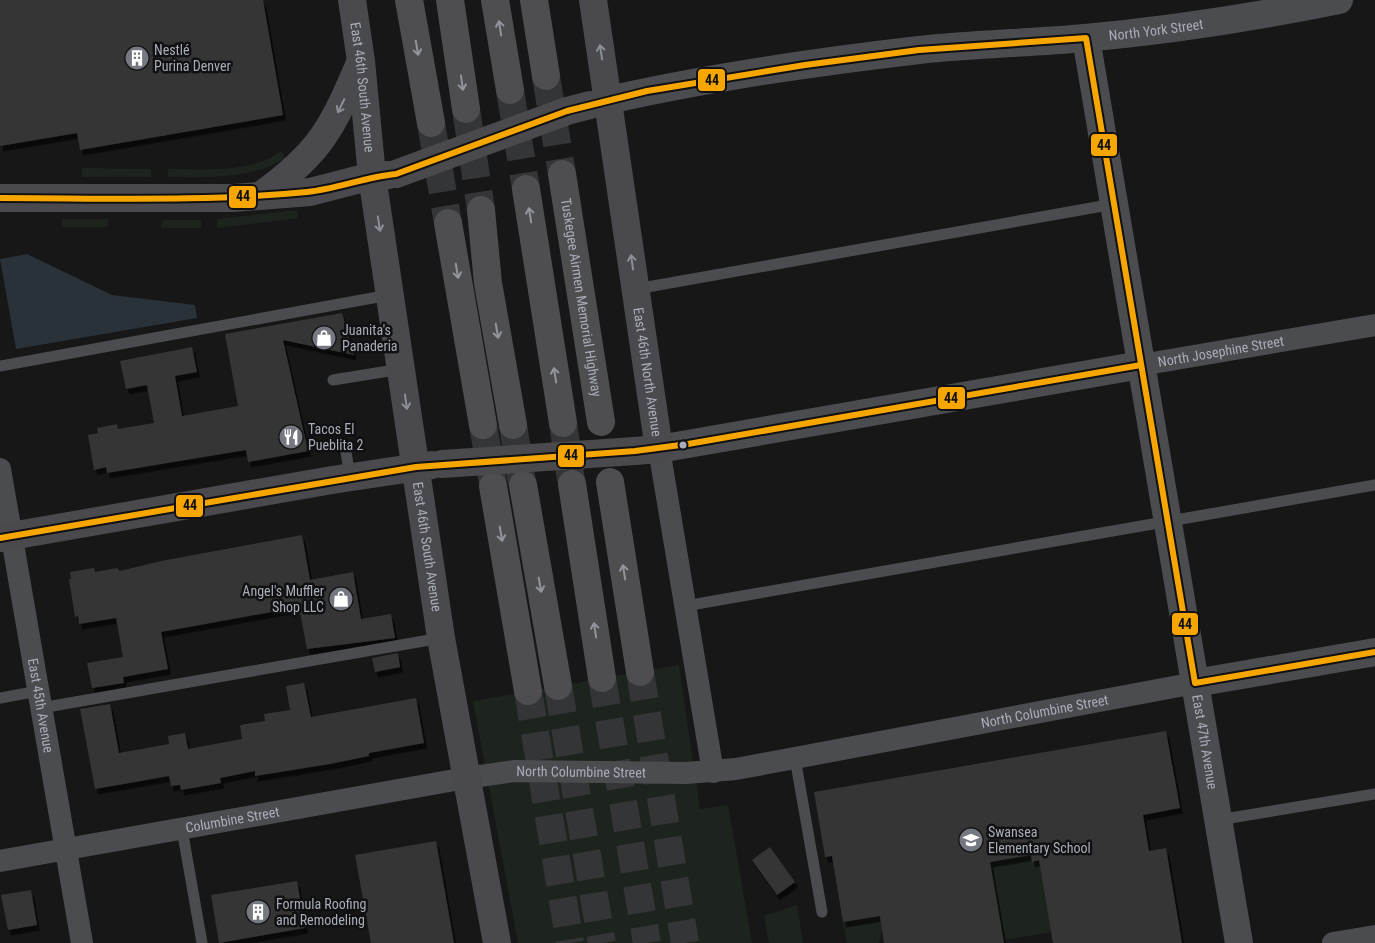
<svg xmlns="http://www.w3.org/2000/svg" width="1375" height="943" viewBox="0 0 1375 943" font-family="'Roboto Condensed',sans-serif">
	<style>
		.green { fill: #1d241e }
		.water { fill: #2a3239 }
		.building { fill: #353536; filter: url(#shadow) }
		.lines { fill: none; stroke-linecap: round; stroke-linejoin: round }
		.motorway-tunnel { stroke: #343537; stroke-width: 28; stroke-dasharray: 28 14; stroke-linecap: butt }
		.service { stroke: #4b4c50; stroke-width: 11 }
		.minor { stroke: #4b4c50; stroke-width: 22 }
		.tertiary { stroke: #4b4c50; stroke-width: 28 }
		.secondary { stroke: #4a4a4e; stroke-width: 28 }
		.motorway { stroke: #4e4e51; stroke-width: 28 }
		.secondary-bridge { stroke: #4a4a4e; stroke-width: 28 }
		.bus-1-casing { stroke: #111113; stroke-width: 10 }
		.bus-1 { stroke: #f7a600; stroke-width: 6 }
		.oneway { stroke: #92959e }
		.oneway2 { stroke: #8c8f98 }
		.bus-dot { fill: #a8adb8; stroke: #111113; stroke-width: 2 }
		.labels { text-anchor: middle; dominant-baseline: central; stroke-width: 5; stroke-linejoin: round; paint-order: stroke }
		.street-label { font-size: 14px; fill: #a8adb8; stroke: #111113 }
		.poi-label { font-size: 14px; fill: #a8adb8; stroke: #111113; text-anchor: start }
		.line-badge { stroke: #111113; stroke-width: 2 }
		.pale-badge-label { font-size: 14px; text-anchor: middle; font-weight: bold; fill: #111 }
	</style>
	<defs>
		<filter id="shadow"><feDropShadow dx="3" dy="5.5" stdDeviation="0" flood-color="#0009"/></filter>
	</defs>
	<rect width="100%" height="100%" fill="#171717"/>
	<g class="green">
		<path d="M281 151 286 158C250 180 208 177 168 177V169C205 169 250 174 281 151Z"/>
		<polygon points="82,168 151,169 151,177 82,177"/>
		<polygon points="297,210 298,218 217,228 217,219"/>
		<rect x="62" y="219" width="46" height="8"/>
		<polygon points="162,220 201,220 201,228 161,228"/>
		<polygon points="679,665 700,809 728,805 752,943 518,943 473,701"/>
		<polygon points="1031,855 1032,861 1039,860 1052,932 1004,940 980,863"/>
		<polygon points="797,905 803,943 769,943 764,916"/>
		<polygon points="885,915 879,943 847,943 843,922"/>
	</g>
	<polygon class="water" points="27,254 112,295 195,305 197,318 16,349 0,259"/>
	<g class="building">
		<polygon points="0,0 263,0 283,115 80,150 77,133 0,146"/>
		<polygon points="342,313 354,355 283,340 308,451 248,462 246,450 107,473 106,467 94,470 88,435 98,433 97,428 117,424 118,429 154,423 147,385 126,389 120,361 192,347 197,372 175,376 182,416 238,406 225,334"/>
		<polygon points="302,535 310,580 353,572 361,619 391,614 395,638 307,649 299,607 161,632 168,669 123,677 124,683 92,688 87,663 123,657 116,618 79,624 78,616 75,617 69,579 71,579 70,572 94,568 95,572 117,568 120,571 161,561"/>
		<polygon points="398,653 400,667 375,672 372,658"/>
		<polygon points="304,683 311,717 416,698 424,743 369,753 369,756 330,764 255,776 255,771 220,778 221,783 181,790 180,785 171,786 169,776 95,789 80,709 110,704 119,753 169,744 168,736 185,733 188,749 242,739 240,725 265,721 264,714 290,710 286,686"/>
		<polygon points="1166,731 1180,808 1143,815 1149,851 1166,848 1182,943 1053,943 1039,860 1032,862 1031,855 990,862 1004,943 884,943 880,916 843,922 832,856 825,857 814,792"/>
		<polygon points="436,841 454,943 371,943 355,855"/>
		<polygon points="770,847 795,882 777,895 752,860"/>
		<polygon points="297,881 305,928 219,943 211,895"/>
		<polygon points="31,890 37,925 8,930 1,895"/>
	</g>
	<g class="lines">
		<g class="motorway-tunnel">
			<polyline points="546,76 562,174"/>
			<polyline points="510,90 526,189"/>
			<polyline points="466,109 481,210"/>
			<polyline points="431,123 448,223"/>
			<polyline points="563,423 571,480"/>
			<polyline points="483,425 493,483"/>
			<polyline points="513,425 522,483"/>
			<polyline points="640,672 685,943"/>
			<polyline points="602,678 647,943"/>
			<polyline points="558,686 602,943"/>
			<polyline points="528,691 570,943"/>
		</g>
		<g class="service">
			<polyline points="636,289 1114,204"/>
			<polyline points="0,366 389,295"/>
			<polyline points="333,380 401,369"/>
			<polyline points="345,446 350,477"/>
			<polyline points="685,606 1375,485"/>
			<polyline points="0,698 38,691"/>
			<polyline points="41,708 441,638"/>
			<polyline points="795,758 822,912"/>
			<polyline points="1218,820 1375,794"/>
			<polyline points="182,829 202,943"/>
		</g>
		<g class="minor">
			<path id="s1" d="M1141 365 1375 325"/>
			<polyline points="659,449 713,772"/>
			<path id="s2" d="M0 469 82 943"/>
			<path id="s3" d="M0 861 466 778 515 771 686 773 736 769 1195 683"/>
			<polyline points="1333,943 1375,936"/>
		</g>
		<g class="tertiary">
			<path id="s4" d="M1086 38 1239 943"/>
			<path id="s5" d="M609 100C711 77 815 62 919 50 974 44 1030 43 1085 38 1171 30 1255 17 1339 0"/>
			<polyline points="659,449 1141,365"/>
			<polyline points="1195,683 1375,652"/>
		</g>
		<g class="secondary">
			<path id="s6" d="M352 0 361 61 372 176 441 638 497 943"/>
			<path id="s7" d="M593 0 659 449 635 451"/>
			<path d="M264 193C321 152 333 126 360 63"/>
			<polyline points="0,198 233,198 310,192 372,176 389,175"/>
			<polyline points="0,538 332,480 432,465"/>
		</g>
		<g class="motorway">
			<polyline points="409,0 431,123"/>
			<polyline points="450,0 466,109"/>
			<polyline points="495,0 510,90"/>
			<polyline points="534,0 546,76"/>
			<path id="s8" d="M562 174 601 422"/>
			<polyline points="526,189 563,423"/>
			<polyline points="481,210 488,283 513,425"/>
			<polyline points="448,223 483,425"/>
			<polyline points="610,482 640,672"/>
			<polyline points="572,484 602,678"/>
			<polyline points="523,485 558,686"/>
			<polyline points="493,486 528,691"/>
		</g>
		<g class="secondary-bridge">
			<polyline points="396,174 567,111 590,105"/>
			<polyline points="442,464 635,451"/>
		</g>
		<defs>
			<g id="bus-1">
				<path d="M0 198C102 198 205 202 307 192 337 189 365 177 396 174L567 111 647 91 805 65 919 50 1086 38 1195 683 1375 652"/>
				<polyline points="0,538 416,467 635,451 688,444 1141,365"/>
			</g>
		</defs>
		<use href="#bus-1" class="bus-1-casing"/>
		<use href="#bus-1" class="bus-1"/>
	</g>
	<defs><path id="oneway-shaft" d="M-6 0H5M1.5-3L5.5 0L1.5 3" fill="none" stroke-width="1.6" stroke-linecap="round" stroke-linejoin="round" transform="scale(1.25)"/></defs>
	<g class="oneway">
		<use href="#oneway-shaft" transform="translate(500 28) rotate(-99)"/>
		<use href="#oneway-shaft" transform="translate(417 48) rotate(80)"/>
		<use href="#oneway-shaft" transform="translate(462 83) rotate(82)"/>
		<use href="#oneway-shaft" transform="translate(530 215) rotate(-99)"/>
		<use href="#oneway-shaft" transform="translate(457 271) rotate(80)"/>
		<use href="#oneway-shaft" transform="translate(497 331) rotate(80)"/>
		<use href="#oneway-shaft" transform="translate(555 375) rotate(-99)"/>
		<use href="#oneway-shaft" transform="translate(501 534) rotate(80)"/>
		<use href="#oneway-shaft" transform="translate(624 572) rotate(-99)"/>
		<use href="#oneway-shaft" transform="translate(540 585) rotate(80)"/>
		<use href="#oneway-shaft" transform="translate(595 630) rotate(-99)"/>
	</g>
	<g class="oneway2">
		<use href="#oneway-shaft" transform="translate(601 52) rotate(-99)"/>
		<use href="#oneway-shaft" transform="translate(341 106) rotate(116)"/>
		<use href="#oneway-shaft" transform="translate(379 224) rotate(81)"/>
		<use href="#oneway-shaft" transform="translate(632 262) rotate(-98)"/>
		<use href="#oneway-shaft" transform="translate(406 402) rotate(82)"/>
	</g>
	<defs>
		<symbol id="building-disc" viewBox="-11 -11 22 22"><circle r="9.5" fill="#757880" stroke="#111113"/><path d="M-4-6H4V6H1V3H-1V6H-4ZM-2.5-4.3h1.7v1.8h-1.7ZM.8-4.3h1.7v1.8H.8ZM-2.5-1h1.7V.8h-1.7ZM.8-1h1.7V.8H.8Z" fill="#fff"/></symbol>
		<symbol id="shop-disc" viewBox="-11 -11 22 22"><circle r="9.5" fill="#757880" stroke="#111113"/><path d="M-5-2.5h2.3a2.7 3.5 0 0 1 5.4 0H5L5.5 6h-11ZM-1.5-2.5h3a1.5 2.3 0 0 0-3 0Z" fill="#fff"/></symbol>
		<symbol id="restaurant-disc" viewBox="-11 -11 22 22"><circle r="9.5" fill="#757880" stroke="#111113"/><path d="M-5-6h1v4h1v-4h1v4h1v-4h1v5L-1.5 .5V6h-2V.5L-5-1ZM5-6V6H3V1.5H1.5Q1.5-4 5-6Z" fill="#fff"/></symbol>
		<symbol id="school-disc" viewBox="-11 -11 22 22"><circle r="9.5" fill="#757880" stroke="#111113"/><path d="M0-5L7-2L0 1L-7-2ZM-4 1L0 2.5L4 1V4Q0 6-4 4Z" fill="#fff"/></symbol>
	</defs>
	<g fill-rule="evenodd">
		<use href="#building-disc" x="123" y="44" width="28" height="28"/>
		<use href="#shop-disc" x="310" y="324" width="28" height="28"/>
		<use href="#restaurant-disc" x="277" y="423" width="28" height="28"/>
		<use href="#shop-disc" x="327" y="585" width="28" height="28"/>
		<use href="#school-disc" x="957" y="826" width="28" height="28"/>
		<use href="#building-disc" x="244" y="898" width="28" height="28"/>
	</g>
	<circle class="bus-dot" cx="683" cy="445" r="4.5"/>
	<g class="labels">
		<g class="street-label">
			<text stroke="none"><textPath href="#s5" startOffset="552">North York Street</textPath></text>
			<text stroke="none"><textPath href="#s6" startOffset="88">East 46th South Avenue</textPath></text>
			<text stroke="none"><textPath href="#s8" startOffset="125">Tuskegee Airmen Memorial Highway</textPath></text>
			<text stroke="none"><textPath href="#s1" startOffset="81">North Josephine Street</textPath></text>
			<text stroke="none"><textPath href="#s7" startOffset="376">East 46th North Avenue</textPath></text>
			<text stroke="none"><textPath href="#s6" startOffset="552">East 46th South Avenue</textPath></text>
			<text stroke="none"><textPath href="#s2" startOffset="240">East 45th Avenue</textPath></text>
			<text stroke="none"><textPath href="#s3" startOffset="1058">North Columbine Street</textPath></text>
			<text stroke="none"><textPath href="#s4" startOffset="714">East 47th Avenue</textPath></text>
			<text stroke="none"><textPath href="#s3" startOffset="589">North Columbine Street</textPath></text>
			<text stroke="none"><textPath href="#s3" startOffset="236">Columbine Street</textPath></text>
		</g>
		<g class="poi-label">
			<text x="154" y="50">Nestlé<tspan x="154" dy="16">Purina Denver</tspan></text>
			<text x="342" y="330">Juanita's<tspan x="342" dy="16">Panaderia</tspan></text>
			<text x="308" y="429">Tacos El<tspan x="308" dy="16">Pueblita 2</tspan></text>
			<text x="324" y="591" text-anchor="end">Angel's Muffler<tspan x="324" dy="16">Shop LLC</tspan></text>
			<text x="988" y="832">Swansea<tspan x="988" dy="16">Elementary School</tspan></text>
			<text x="276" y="904">Formula Roofing<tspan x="276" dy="16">and Remodeling</tspan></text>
		</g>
	</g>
	<g class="line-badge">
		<rect x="697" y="68" width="29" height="24" rx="5" fill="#f7a600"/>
		<rect x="1090" y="133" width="28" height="24" rx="5" fill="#f7a600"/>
		<rect x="228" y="185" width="29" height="24" rx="5" fill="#f7a600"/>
		<rect x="937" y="386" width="29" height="24" rx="5" fill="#f7a600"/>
		<rect x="557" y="444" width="28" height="24" rx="5" fill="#f7a600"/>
		<rect x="175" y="494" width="29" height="24" rx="5" fill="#f7a600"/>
		<rect x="1171" y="612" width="28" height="24" rx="5" fill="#f7a600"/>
	</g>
	<g class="pale-badge-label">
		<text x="712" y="85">44</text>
		<text x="1104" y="150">44</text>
		<text x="243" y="201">44</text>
		<text x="951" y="403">44</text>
		<text x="571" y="460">44</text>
		<text x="190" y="510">44</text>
		<text x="1185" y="629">44</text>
	</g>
</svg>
